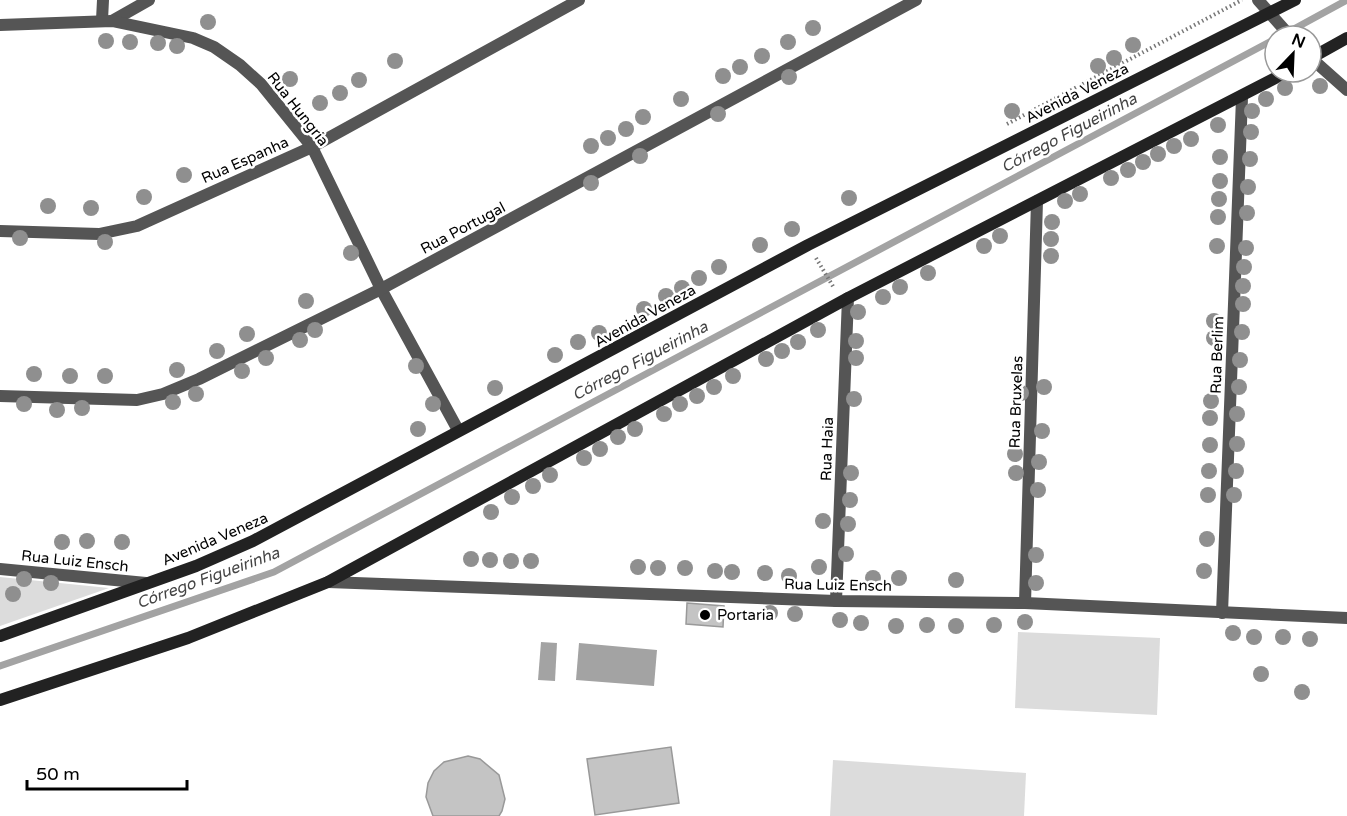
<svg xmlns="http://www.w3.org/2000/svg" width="1347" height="816" viewBox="0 0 1347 816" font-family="'Varela Round',sans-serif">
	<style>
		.green { fill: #dcdcdc }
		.water { fill: #a3a3a3 }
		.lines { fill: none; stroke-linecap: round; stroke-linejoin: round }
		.stream { stroke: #a3a3a3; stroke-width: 7 }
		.building { fill: #c4c4c4; stroke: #999; stroke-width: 1.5 }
		.path { stroke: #777; stroke-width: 4; stroke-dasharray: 1.5 3; stroke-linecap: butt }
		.minor { stroke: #555; stroke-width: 12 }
		.tertiary { stroke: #555; stroke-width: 12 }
		.secondary { stroke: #222; stroke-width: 12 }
		.tree { fill: #8f8f8f }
		.poi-dot { fill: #000; stroke: #fff; stroke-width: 2 }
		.labels { text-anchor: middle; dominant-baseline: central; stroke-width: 5; stroke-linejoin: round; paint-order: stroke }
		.street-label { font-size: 15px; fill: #000; stroke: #fff }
		.poi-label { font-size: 15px; fill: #000; stroke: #fff; text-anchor: start }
		.water-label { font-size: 16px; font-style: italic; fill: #444; stroke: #fff }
	</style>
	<rect width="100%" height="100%" fill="#fff"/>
	<g class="green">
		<polygon points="0,577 109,588 0,626"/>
		<polygon points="1018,632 1160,638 1157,715 1015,708"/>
		<polygon points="833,760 1026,773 1024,816 830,816"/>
	</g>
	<g class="water">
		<polygon points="541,642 557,643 555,681 538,680"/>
		<polygon points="579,643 657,650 654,686 576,680"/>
	</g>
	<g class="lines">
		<g class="stream">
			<polyline points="1281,36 1347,0"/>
			<polyline points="0,666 274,572 1275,39"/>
		</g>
	</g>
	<g class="building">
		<polygon points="687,603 724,606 723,627 686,624"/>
		<polygon points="671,747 679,803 595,815 587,759"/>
		<polygon points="468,756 480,759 499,775 505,799 502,811 499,816 433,816 426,797 428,783 434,771 444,762"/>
	</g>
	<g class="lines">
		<g class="path">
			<polyline points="1007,124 1242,0"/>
			<polyline points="816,258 834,288"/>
		</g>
		<g class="minor">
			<polyline points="102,20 103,0"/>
			<polyline points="112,21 149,0"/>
			<polyline points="0,25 112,21 193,38 214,47 240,65 261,84 312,147 381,289 458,430"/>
			<polyline points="0,231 99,234 137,226 312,147 579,0"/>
			<polyline points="0,396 137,400 163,394 199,379 381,289 916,0"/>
			<polyline points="0,569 146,583"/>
			<polyline points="328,582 836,601 1025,603 1347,618"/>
			<polyline points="836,601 848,298"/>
			<polyline points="1025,603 1037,201"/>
			<polyline points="1222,613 1242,98"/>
		</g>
		<g class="tertiary">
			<polyline points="1258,0 1290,36"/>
			<polyline points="1311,58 1347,90"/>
		</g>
		<g class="secondary">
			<polyline points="1311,58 1347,38"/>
			<polyline points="0,636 196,566 253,541 808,245 1295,0"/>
			<polyline points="0,700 188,638 328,582 848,298 1287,72"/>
		</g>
	</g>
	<g class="tree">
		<circle cx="208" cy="22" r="8"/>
		<circle cx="813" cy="28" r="8"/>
		<circle cx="106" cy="41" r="8"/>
		<circle cx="130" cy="42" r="8"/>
		<circle cx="788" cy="42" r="8"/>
		<circle cx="158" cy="43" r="8"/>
		<circle cx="1133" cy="45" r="8"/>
		<circle cx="177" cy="46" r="8"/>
		<circle cx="762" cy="56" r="8"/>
		<circle cx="1114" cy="58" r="8"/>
		<circle cx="395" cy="61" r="8"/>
		<circle cx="1098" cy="66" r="8"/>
		<circle cx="740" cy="67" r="8"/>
		<circle cx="723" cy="76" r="8"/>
		<circle cx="789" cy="77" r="8"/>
		<circle cx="290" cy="79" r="8"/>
		<circle cx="359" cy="80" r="8"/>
		<circle cx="1320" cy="86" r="8"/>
		<circle cx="1285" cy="88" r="8"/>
		<circle cx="340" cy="93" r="8"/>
		<circle cx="681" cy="99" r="8"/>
		<circle cx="1266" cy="99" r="8"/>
		<circle cx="320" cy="103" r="8"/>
		<circle cx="1012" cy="111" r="8"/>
		<circle cx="1252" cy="111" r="8"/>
		<circle cx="718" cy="114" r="8"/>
		<circle cx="643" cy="117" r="8"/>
		<circle cx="1218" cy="125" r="8"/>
		<circle cx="626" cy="129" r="8"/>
		<circle cx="1251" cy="132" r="8"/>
		<circle cx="608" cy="138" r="8"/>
		<circle cx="1191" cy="139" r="8"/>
		<circle cx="591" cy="146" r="8"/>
		<circle cx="1174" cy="146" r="8"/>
		<circle cx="1158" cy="154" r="8"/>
		<circle cx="640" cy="156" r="8"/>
		<circle cx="1220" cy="157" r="8"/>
		<circle cx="1250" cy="159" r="8"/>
		<circle cx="1143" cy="162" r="8"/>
		<circle cx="1128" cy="170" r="8"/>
		<circle cx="184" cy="175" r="8"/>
		<circle cx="1111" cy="178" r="8"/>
		<circle cx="1220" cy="181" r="8"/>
		<circle cx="591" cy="183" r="8"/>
		<circle cx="1248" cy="187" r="8"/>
		<circle cx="1080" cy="194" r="8"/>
		<circle cx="144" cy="197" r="8"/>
		<circle cx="849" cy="198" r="8"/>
		<circle cx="1219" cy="199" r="8"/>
		<circle cx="1065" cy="201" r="8"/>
		<circle cx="48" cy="206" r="8"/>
		<circle cx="91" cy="208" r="8"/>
		<circle cx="1247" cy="213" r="8"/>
		<circle cx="1218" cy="217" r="8"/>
		<circle cx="1052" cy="222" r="8"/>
		<circle cx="792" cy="229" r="8"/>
		<circle cx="1000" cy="236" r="8"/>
		<circle cx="20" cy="238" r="8"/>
		<circle cx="1051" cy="239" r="8"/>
		<circle cx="105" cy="242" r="8"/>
		<circle cx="760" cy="245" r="8"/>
		<circle cx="984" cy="246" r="8"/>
		<circle cx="1217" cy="246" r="8"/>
		<circle cx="1246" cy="248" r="8"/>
		<circle cx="351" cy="253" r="8"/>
		<circle cx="1051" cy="256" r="8"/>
		<circle cx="719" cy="267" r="8"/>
		<circle cx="1244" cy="267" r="8"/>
		<circle cx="928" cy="273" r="8"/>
		<circle cx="699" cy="278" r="8"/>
		<circle cx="1243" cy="286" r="8"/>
		<circle cx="900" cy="287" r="8"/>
		<circle cx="682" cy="288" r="8"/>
		<circle cx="666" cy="296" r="8"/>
		<circle cx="883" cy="297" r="8"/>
		<circle cx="306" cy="301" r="8"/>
		<circle cx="1243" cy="304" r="8"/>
		<circle cx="644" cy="309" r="8"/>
		<circle cx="858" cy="312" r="8"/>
		<circle cx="1214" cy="321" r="8"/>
		<circle cx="315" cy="330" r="8"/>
		<circle cx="818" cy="330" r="8"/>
		<circle cx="1242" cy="332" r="8"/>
		<circle cx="599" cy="333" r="8"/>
		<circle cx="247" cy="334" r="8"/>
		<circle cx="1214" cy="338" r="8"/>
		<circle cx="300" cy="340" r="8"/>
		<circle cx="856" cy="341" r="8"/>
		<circle cx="578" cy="342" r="8"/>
		<circle cx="798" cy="342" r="8"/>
		<circle cx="217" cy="351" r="8"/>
		<circle cx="782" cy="351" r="8"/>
		<circle cx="555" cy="355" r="8"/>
		<circle cx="266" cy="358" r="8"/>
		<circle cx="856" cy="358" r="8"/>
		<circle cx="766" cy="359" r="8"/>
		<circle cx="1240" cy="360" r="8"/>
		<circle cx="416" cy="366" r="8"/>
		<circle cx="177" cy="370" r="8"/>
		<circle cx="242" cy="371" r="8"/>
		<circle cx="34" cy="374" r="8"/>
		<circle cx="70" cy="376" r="8"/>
		<circle cx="105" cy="376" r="8"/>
		<circle cx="733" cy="376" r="8"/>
		<circle cx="714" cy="387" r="8"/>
		<circle cx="1044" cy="387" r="8"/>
		<circle cx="1239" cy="387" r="8"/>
		<circle cx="495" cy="388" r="8"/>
		<circle cx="1021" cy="393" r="8"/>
		<circle cx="196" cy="394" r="8"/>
		<circle cx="697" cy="396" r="8"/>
		<circle cx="854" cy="399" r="8"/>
		<circle cx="1211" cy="401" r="8"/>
		<circle cx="173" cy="402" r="8"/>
		<circle cx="24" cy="404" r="8"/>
		<circle cx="433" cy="404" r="8"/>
		<circle cx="680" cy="404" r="8"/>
		<circle cx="82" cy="408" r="8"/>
		<circle cx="57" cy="410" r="8"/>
		<circle cx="664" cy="414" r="8"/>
		<circle cx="1237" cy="414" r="8"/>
		<circle cx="1210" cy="418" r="8"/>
		<circle cx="418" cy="429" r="8"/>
		<circle cx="635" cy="429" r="8"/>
		<circle cx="1042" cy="431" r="8"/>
		<circle cx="618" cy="437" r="8"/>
		<circle cx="1237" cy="444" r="8"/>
		<circle cx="1210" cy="445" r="8"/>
		<circle cx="600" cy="449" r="8"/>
		<circle cx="1015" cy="454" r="8"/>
		<circle cx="584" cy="458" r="8"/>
		<circle cx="1039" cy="462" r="8"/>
		<circle cx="1209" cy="471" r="8"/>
		<circle cx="1236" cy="471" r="8"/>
		<circle cx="851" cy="473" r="8"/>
		<circle cx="1016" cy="473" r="8"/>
		<circle cx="550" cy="475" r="8"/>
		<circle cx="533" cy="486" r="8"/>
		<circle cx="1038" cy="490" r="8"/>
		<circle cx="1208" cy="495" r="8"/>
		<circle cx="1234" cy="495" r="8"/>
		<circle cx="512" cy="497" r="8"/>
		<circle cx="850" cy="500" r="8"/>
		<circle cx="491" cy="512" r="8"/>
		<circle cx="823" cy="521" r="8"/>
		<circle cx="848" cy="524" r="8"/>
		<circle cx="1207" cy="539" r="8"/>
		<circle cx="87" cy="541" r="8"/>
		<circle cx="62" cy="542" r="8"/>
		<circle cx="122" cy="542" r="8"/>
		<circle cx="846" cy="554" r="8"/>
		<circle cx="1036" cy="555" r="8"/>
		<circle cx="471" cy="559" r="8"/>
		<circle cx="490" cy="560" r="8"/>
		<circle cx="511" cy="561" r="8"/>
		<circle cx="531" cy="561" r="8"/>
		<circle cx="638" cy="567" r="8"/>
		<circle cx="819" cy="567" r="8"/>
		<circle cx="658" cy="568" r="8"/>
		<circle cx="685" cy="568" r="8"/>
		<circle cx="715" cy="571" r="8"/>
		<circle cx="1204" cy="571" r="8"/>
		<circle cx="732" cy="572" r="8"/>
		<circle cx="765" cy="573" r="8"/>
		<circle cx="789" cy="576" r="8"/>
		<circle cx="873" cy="578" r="8"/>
		<circle cx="899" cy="578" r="8"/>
		<circle cx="24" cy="579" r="8"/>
		<circle cx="956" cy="580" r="8"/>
		<circle cx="51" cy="583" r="8"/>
		<circle cx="1036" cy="583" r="8"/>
		<circle cx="13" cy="594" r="8"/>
		<circle cx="770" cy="613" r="8"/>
		<circle cx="795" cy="614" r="8"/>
		<circle cx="840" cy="620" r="8"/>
		<circle cx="1025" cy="622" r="8"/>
		<circle cx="861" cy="623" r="8"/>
		<circle cx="927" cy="625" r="8"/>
		<circle cx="994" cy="625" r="8"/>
		<circle cx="896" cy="626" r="8"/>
		<circle cx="956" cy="626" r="8"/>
		<circle cx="1233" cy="633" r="8"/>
		<circle cx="1254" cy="637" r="8"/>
		<circle cx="1283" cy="637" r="8"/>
		<circle cx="1310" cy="639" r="8"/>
		<circle cx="1261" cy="674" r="8"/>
		<circle cx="1302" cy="692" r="8"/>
	</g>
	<circle class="poi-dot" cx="705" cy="615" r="6"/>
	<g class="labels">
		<g class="street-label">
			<text transform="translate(1077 93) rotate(-27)">Avenida Veneza</text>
			<text transform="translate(298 109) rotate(52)">Rua Hungria</text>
			<text transform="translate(245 160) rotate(-24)">Rua Espanha</text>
			<text transform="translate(463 228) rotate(-28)">Rua Portugal</text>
			<text transform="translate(645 316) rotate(-29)">Avenida Veneza</text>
			<text transform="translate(1217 355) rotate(-88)">Rua Berlim</text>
			<text transform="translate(1016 402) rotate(-88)">Rua Bruxelas</text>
			<text transform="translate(827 449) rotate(-88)">Rua Haia</text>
			<text transform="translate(215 539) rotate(-23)">Avenida Veneza</text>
			<text transform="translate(75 561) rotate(6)">Rua Luiz Ensch</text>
			<text transform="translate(838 585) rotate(1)">Rua Luiz Ensch</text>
		</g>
		<g class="poi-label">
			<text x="717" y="615">Portaria</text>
		</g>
		<g class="water-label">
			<text transform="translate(1069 133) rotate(-28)">Córrego Figueirinha</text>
			<text transform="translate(640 361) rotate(-28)">Córrego Figueirinha</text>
			<text transform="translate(208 578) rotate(-20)">Córrego Figueirinha</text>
		</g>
	</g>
	<g transform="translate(1293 54) rotate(23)"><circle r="28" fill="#ffffff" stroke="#999999" stroke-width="1.5"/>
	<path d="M0-4.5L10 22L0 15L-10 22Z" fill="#000000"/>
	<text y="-9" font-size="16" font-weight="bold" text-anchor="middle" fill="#000000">N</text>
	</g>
	<path d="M27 780v9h160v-9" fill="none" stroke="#000000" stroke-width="3"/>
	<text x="36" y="780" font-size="18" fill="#000000" stroke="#ffffff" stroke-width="4.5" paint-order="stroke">50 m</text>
</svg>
